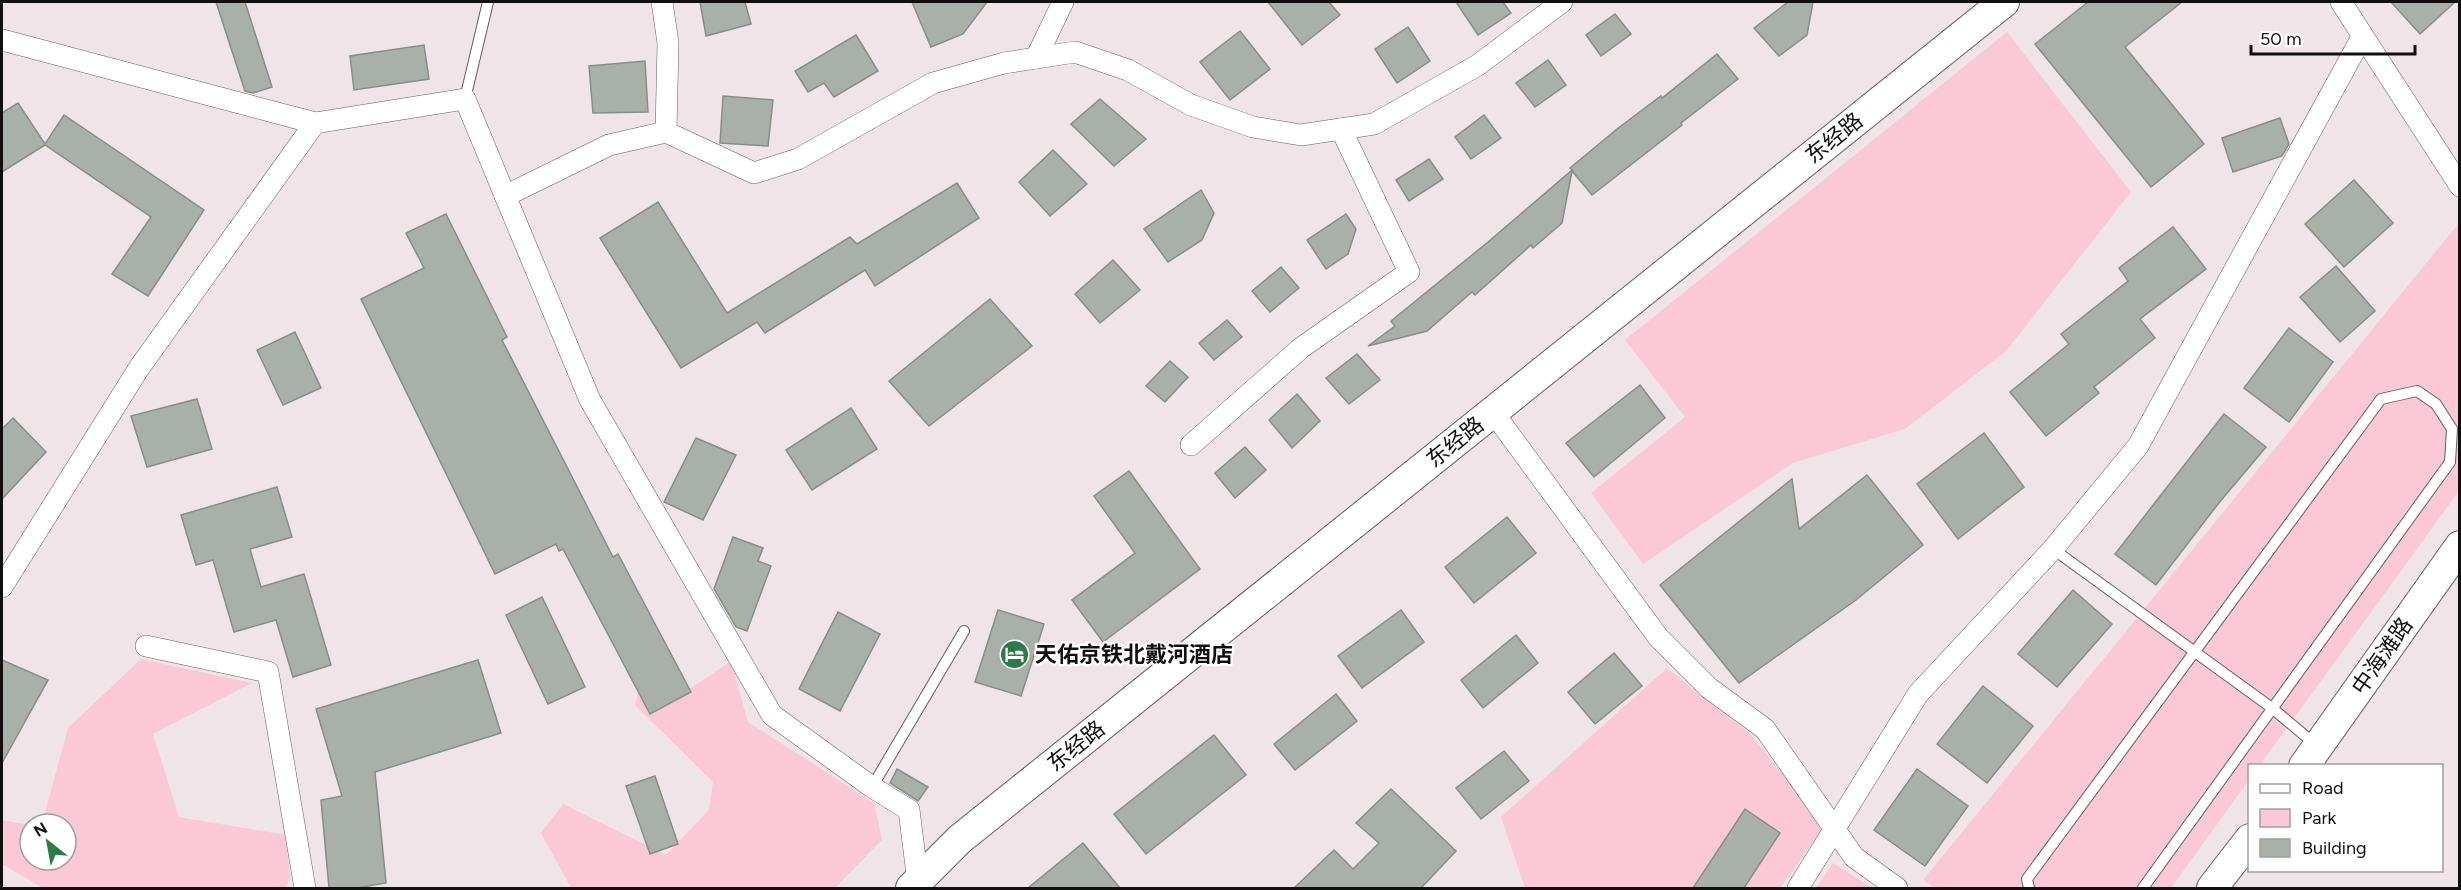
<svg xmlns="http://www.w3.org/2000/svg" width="2461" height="890" viewBox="0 0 2461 890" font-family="Figtree,'Noto Sans SC',sans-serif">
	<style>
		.green { fill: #fbc8d8 }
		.building { fill: #a9b0aa; stroke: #878e89; stroke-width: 1.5 }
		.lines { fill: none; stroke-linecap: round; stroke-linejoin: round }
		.service-casing { stroke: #645c5e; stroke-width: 12 }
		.minor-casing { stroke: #645c5e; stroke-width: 22 }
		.secondary-casing { stroke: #645c5e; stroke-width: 32 }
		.service { stroke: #fff; stroke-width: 10 }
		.minor { stroke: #fff; stroke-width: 21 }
		.secondary { stroke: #fff; stroke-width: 30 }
		.labels { text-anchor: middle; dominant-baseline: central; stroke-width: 4.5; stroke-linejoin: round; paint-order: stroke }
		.street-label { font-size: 22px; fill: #120f10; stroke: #fff }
		.poi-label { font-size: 22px; font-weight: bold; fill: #120f10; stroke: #fff; text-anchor: start }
	</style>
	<rect width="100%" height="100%" fill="#efe5e8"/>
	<g class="green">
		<polygon points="2007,32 2131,192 2006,351 1905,429 1793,463 1643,564 1591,493 1685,417 1625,340"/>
		<polygon points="2459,223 2459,491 2260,765 2250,766 2249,780 2171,888 1935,888 1923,880"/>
		<polygon points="141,659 252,683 153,734 179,817 286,835 290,878 286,888 43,888 2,864 2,820 30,825 30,860 66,860 66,824 42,824 68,728"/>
		<polygon points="731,661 748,722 874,803 882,840 835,888 571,888 541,833 563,804 666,855 709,810 713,782 635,705 645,663 676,698"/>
		<polygon points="1667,668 1750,734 1825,826 1780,888 1525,888 1501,817"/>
		<polygon points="1833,863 1872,888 1816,888"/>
	</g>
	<g class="building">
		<polygon points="216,2 245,2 272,87 253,93 245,91"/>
		<polygon points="700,2 745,2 751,24 706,36"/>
		<polygon points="912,2 987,2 963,34 931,47"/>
		<polygon points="1268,2 1329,2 1340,15 1302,45"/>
		<polygon points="1456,2 1503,2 1511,13 1478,35"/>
		<polygon points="1788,2 1813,2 1807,35 1779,56 1754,28"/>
		<polygon points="2088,2 2182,2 2125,47 2204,144 2151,187 2035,44"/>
		<polygon points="2391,2 2455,2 2420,34"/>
		<polygon points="1615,14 1631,34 1601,56 1586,35"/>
		<polygon points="1408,27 1430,61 1397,83 1375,49"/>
		<polygon points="1240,31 1270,69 1230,100 1200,62"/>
		<polygon points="856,35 878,71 834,97 824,83 808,92 795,71"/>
		<polygon points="424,45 429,79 354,90 350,56"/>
		<polygon points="1717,54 1738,79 1681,123 1682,125 1592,195 1572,171 1562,223 1533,248 1531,245 1475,295 1472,292 1427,331 1368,346 1395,326 1391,321 1488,242 1572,170 1570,168 1617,129 1661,96 1662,98"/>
		<polygon points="1548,60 1566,85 1535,107 1516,83"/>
		<polygon points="645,61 648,112 593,113 589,66"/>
		<polygon points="723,96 773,100 768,146 720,143"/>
		<polygon points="1100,99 1146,139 1114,166 1071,124"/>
		<polygon points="18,103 45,144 64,115 204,210 148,296 112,274 151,217 45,145 2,172 2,113"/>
		<polygon points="1484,115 1501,138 1471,159 1455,137"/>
		<polygon points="2280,118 2289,144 2282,156 2233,172 2222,138"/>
		<polygon points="1053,150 1087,184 1050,216 1019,182"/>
		<polygon points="1429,159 1443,179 1409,201 1396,180"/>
		<polygon points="2354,180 2393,223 2344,267 2305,224"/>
		<polygon points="957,183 979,218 875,286 865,270 765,333 757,322 681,368 600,238 658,202 727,313 850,237 857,244"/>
		<polygon points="1201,190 1214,213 1202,240 1168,262 1144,229"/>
		<polygon points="446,214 507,337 502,340 613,557 618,554 691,692 650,714 563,549 559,551 556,544 495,574 361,299 424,268 406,233"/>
		<polygon points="1346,214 1356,229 1348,254 1326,269 1307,240"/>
		<polygon points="2173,227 2206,269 2140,319 2155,338 2094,387 2099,393 2046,436 2010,392 2069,344 2061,334 2128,281 2119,268"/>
		<polygon points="1113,260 1140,290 1100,323 1075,294"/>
		<polygon points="2336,266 2375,311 2340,342 2300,297"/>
		<polygon points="1281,267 1299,288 1270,312 1252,291"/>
		<polygon points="990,299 1032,346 929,426 889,381"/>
		<polygon points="1227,320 1242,337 1214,360 1199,343"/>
		<polygon points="2289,328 2333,362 2289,422 2244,388"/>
		<polygon points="295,332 321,388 283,405 257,350"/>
		<polygon points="1357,354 1380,380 1349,404 1326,378"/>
		<polygon points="1170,361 1188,377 1165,402 1146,386"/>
		<polygon points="1640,385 1665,418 1594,477 1566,443"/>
		<polygon points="1297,394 1320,421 1292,448 1269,420"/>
		<polygon points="197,399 212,449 147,467 131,416"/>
		<polygon points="851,408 877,449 812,490 786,450"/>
		<polygon points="2224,414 2266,447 2218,504 2156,585 2115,554"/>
		<polygon points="13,418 46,452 2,499 2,429"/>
		<polygon points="1984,433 2024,487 1958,539 1917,484"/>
		<polygon points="696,438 736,455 703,520 664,502"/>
		<polygon points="1245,447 1266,470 1235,498 1215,473"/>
		<polygon points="1129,471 1200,569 1103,642 1072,600 1135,553 1094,496"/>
		<polygon points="1867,475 1923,545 1856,600 1739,683 1660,585 1792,479 1799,529"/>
		<polygon points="277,487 292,537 250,549 261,587 304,574 331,665 293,677 276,620 234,632 213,560 196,565 181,515"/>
		<polygon points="1507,517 1536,553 1474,603 1445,567"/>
		<polygon points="733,537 763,548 758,561 771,566 747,631 736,627 714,589"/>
		<polygon points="2073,590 2112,624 2057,687 2018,654"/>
		<polygon points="542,597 585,687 548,704 506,615"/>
		<polygon points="998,610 1044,624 1021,696 975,682"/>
		<polygon points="1401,610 1424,642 1362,688 1338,656"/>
		<polygon points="838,612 880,634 840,711 799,689"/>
		<polygon points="1516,635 1538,663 1483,708 1461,680"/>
		<polygon points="1614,653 1642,686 1595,724 1568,692"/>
		<polygon points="2,660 48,680 2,763"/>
		<polygon points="478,660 501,733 375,772 386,883 357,888 329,888 321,800 342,796 316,709"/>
		<polygon points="1983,686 2033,726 1987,783 1937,744"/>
		<polygon points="1336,694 1357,721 1295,770 1274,744"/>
		<polygon points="1214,735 1246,775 1146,854 1114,814"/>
		<polygon points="1504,751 1529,781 1481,819 1456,788"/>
		<polygon points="897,769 928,787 918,801 890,783"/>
		<polygon points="1917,769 1968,806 1925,866 1874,830"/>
		<polygon points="655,776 678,844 650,854 626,786"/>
		<polygon points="1391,789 1456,851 1421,888 1294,888 1334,850 1353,869 1379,843 1356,823"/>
		<polygon points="1745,809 1780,833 1744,888 1693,888"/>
		<polygon points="1083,843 1120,888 1028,888"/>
	</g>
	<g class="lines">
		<defs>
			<g id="service">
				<polyline points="465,99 488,2"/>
				<polyline points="2053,549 2272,708 2316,745"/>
				<polyline points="872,787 964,631"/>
				<polyline points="2029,888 2027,879 2381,399 2417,391 2436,404 2452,429 2450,462 2143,888"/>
			</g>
			<g id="minor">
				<polyline points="662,2 668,43 666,132"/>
				<polyline points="2341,2 2460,186"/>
				<polyline points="2,40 315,123 465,99 590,400 772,715 872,787 909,810 918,882 922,888"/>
				<polyline points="1036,58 1063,2"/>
				<polyline points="505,196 609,145 666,132 754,173 798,159 933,83 1004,63 1075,52 1128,70 1191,105 1253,127 1301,135 1374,124 1478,65 1562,2"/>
				<polyline points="1493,412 1658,637 1709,688 1765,729 1854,857 1897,888"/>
				<polyline points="1191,445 1301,348 1409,272 1341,129"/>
				<polyline points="2,587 139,368 315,123"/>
				<polyline points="146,646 268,672 305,888"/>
				<polyline points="1798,888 1918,694 2053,549 2138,446 2362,37"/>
			</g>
			<g id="secondary">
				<polyline points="2304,766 2460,546"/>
				<polyline points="911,888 960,839 2004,2"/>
				<polyline points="2212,888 2250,839"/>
			</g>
		</defs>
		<use href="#service" class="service-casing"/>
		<use href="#minor" class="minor-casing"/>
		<use href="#secondary" class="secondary-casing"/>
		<use href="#service" class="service"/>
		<use href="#minor" class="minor"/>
		<use href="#secondary" class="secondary"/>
	</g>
	<defs>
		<symbol id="hotel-disc" viewBox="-11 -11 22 22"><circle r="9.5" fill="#2c7a4a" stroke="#fff"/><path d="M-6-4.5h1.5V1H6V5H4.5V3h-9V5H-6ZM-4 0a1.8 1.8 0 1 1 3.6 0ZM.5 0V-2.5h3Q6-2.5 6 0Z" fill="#fff"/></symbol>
	</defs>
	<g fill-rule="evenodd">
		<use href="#hotel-disc" x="998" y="638" width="33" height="33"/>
	</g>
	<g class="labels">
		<g class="street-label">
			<text transform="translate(1834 138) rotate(-39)">东经路</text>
			<text transform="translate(1455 442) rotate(-39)">东经路</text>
			<text transform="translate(2382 656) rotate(-55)">中海滩路</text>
			<text transform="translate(1076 746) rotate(-39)">东经路</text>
		</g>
		<g class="poi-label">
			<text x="1035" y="654">天佑京铁北戴河酒店</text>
		</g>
	</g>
	<rect width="2461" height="890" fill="none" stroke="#120f10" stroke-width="6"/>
	<rect x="2248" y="764" width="195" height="108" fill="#ffffff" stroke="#a09f9f" stroke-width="1.5"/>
	<rect x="2260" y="784" width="30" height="9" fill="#ffffff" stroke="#a09f9f" stroke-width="1.5"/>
	<text x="2302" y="794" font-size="18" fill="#120f10">Road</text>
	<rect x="2260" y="809" width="30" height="18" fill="#fbc8d8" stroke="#a09f9f" stroke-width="1.5"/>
	<text x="2302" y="824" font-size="18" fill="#120f10">Park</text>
	<rect x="2260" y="839" width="30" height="18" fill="#a9b0aa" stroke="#a09f9f" stroke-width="1.5"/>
	<text x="2302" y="854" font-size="18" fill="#120f10">Building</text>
	<g transform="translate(48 842) rotate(329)"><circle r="28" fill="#ffffff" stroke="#a09f9f" stroke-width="1.5"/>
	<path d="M0-4.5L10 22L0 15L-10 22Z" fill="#2c7a4a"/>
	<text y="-9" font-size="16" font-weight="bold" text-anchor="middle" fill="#120f10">N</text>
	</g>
	<path d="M2251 45v9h164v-9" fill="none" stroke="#120f10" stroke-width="3"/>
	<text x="2260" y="45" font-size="18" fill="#120f10" stroke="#ffffff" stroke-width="4.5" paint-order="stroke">50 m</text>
</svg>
